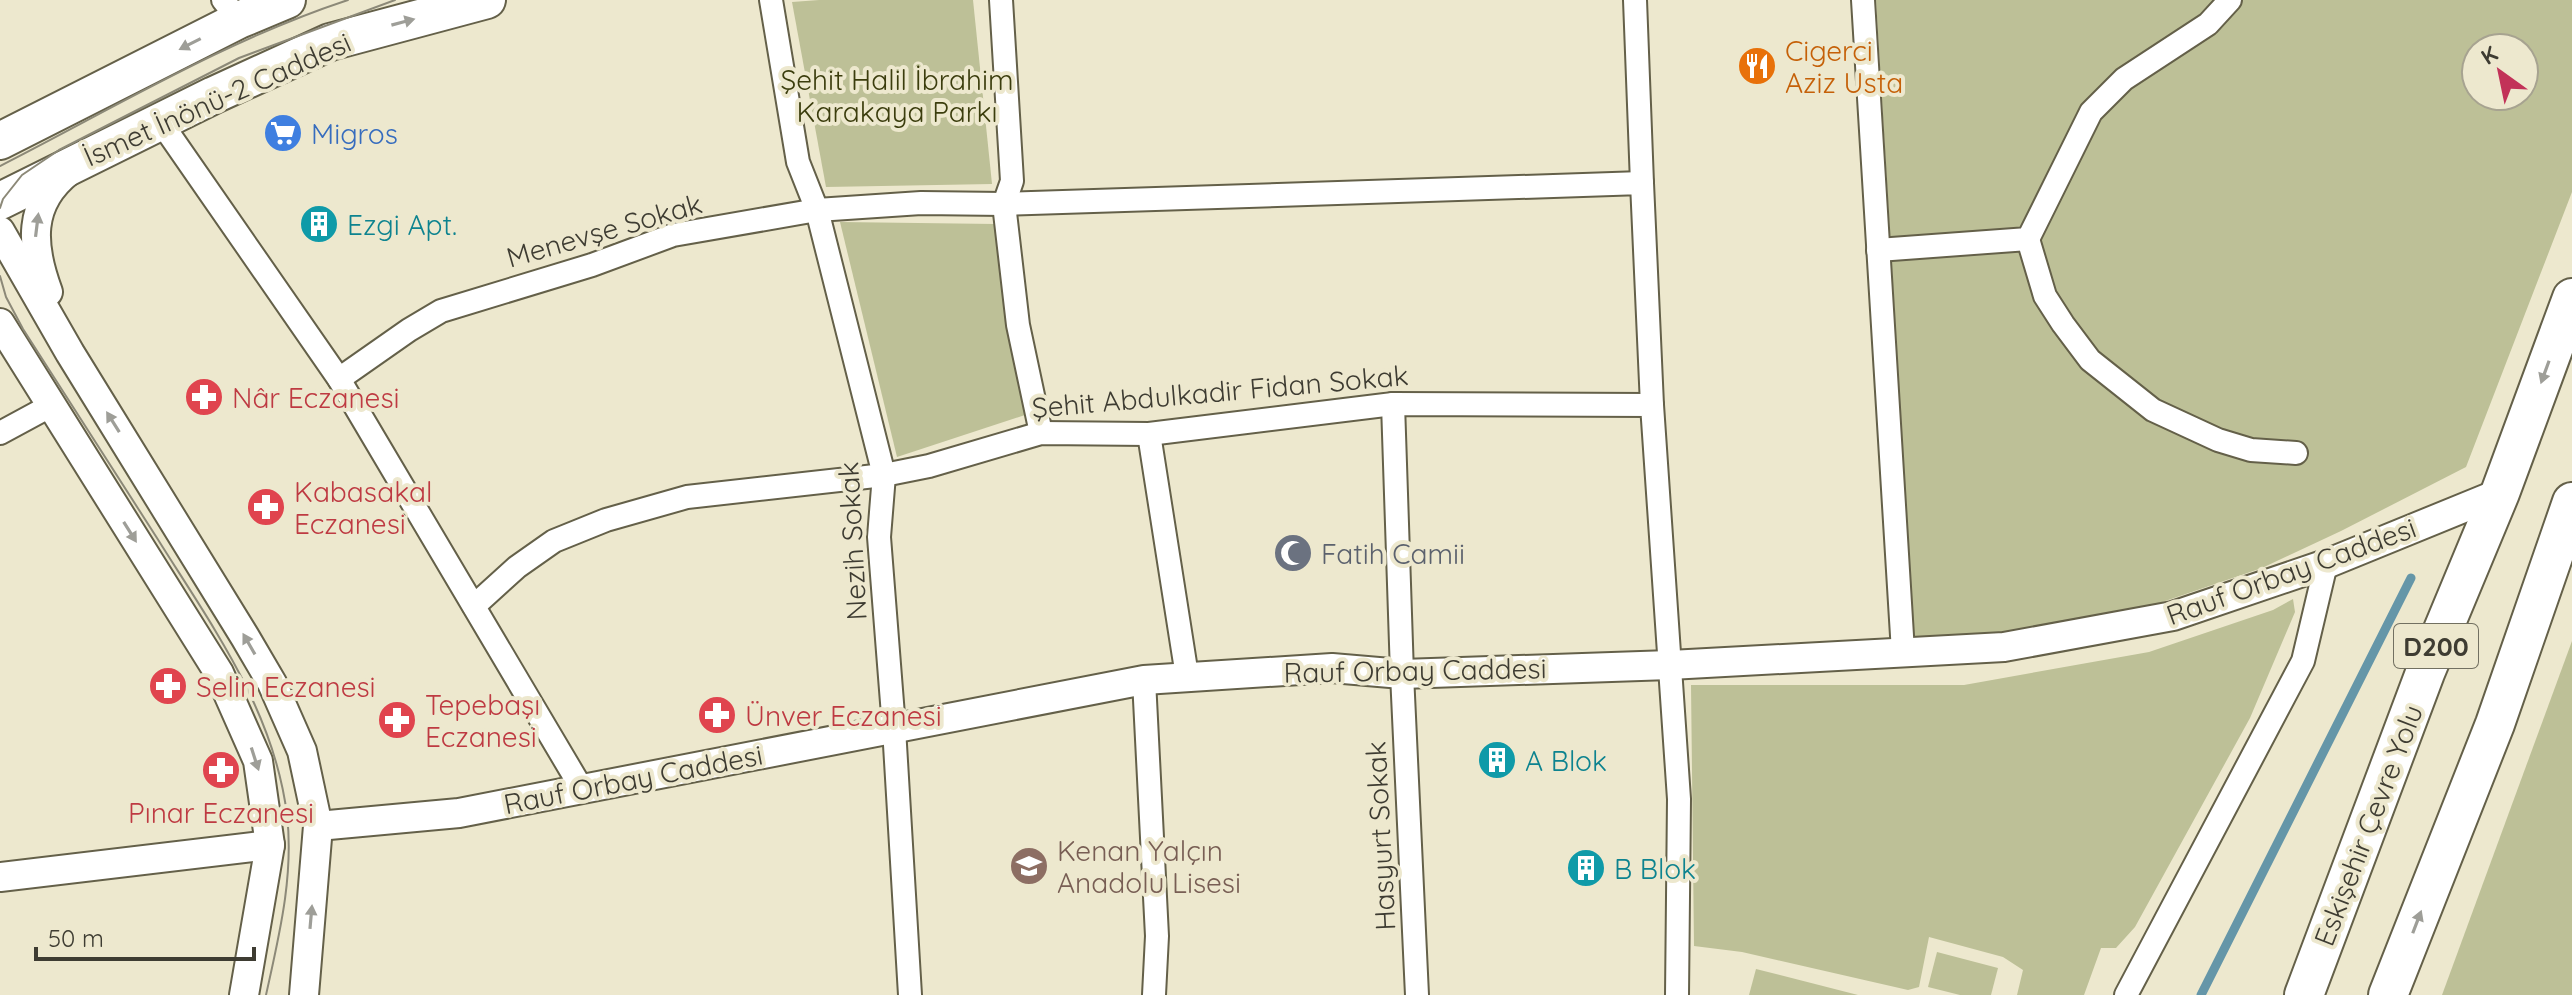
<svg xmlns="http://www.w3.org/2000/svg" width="2572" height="995" viewBox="0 0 2572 995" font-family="Quicksand,sans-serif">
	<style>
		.green { fill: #bdc097; fill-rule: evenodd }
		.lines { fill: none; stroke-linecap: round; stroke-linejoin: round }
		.stream { stroke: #6596a8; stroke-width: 9 }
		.minor-casing { stroke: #646049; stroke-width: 26 }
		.tertiary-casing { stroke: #646049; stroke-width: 32 }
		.primary-casing { stroke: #646049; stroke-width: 40 }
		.trunk-casing { stroke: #646049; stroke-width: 42 }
		.minor { stroke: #fff; stroke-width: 22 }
		.tertiary { stroke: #fff; stroke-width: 28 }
		.primary { stroke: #fff; stroke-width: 36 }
		.trunk { stroke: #fff; stroke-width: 38 }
		.tram { stroke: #8c8978; stroke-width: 2 }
		.oneway { fill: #9e9e98 }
		.labels { text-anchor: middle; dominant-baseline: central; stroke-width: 8; stroke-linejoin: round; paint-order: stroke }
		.shield { fill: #ede8ce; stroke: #727061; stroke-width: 2 }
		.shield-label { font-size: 26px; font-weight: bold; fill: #3e3c32 }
		.food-label { font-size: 28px; fill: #c56008; stroke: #ede8ce; text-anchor: start }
		.park-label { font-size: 28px; fill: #3b3d0d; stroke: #ede8ce }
		.street-label { font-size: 28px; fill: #3e3c32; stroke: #ede8ce }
		.shop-label { font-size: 28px; fill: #366cbe; stroke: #ede8ce; text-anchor: start }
		.culture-label { font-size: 28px; fill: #0d838f; stroke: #ede8ce; text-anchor: start }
		.health-label { font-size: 28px; fill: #be3a42; stroke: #ede8ce; text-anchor: start }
		.worship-label { font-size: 28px; fill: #5b616d; stroke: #ede8ce; text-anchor: start }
		.education-label { font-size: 28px; fill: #785e54; stroke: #ede8ce; text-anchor: start }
	</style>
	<rect width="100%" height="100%" fill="#ede8ce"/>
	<g class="green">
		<polygon points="819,0 973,0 992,184 826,187 792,2"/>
		<path d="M1876 0H2572V192L2466 467 2341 531 2262 568 2133 612 1991 634 1914 638ZM2476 48H2524V96H2476Z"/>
		<polygon points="840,222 996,224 1037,411 897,457"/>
		<polygon points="2293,599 2295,612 2250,718 2135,927 2116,948 2101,948 2084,995 2017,995 2023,970 2003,957 1929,937 1919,987 1908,990 1742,952 1694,946 1691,685 1964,685 2149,652 2273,610"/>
		<polygon points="2572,641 2572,995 2442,995"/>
		<polygon points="1937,952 1998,968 1991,995 1960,995 1928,987"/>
		<polygon points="1756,969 1858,995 1749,995"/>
	</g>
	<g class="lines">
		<polyline class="stream" points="2201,995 2411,578"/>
		<defs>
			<g id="minor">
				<polyline points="223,0 239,20"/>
				<polyline points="771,0 798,162 817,210 884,475 879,537 894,728 910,995"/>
				<polyline points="1001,0 1012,181 1004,204 1018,325 1041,433"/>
				<polyline points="1635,0 1642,183"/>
				<polyline points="1863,0 1903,652"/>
				<polyline points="160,121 339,379 582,789"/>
				<polyline points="2028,239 2045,296 2063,324 2090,360 2153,410 2218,440 2251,450 2296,453"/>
				<polyline points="1878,250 2028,239 2091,112 2124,79 2208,24 2230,0"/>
				<polyline points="339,379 409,330 441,311 592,265 673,235 817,210 921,203 1004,204 1642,183 1652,405"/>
				<polyline points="1393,404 1402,674 1417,995"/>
				<polyline points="0,433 50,406"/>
				<polyline points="1149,434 1187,676"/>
				<polyline points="474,606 517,567 554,541 606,520 687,497 884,475 929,466 1041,433 1149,434 1393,404 1652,405 1679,799 1677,995"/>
				<polyline points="1144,680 1157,936 1154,995"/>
				<polyline points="2126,995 2303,661 2326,564"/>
			</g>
			<g id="tertiary">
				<polyline points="0,231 70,353 245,637 272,683 302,751 318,826 304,995"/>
				<path d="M48 292C31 246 27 204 69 171"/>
				<polyline points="0,323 219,673 258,761 270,845 244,995"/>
				<polyline points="318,826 459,813 1144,680 1332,668 1402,674 1670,665 2004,647 2173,616 2326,564 2500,493"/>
				<polyline points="0,877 270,845"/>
			</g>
			<g id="primary">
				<polyline points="0,141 239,20 287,0"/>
				<polyline points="0,201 214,95 330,42 487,0"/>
			</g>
			<g id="trunk">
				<polyline points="2304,995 2425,673 2500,493 2572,298"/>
				<polyline points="2388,995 2495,724 2572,502"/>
			</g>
		</defs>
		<use href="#minor" class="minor-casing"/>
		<use href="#tertiary" class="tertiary-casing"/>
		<use href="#primary" class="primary-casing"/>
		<use href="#trunk" class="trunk-casing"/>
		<use href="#minor" class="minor"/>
		<use href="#tertiary" class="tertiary"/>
		<use href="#primary" class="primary"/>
		<use href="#trunk" class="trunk"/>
		<g class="tram">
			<path d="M0 166C114 108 226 40 348 0"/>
			<polyline points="0,208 3,199 22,175 59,150 239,58 395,0"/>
			<path d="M0 276 6 297 23 329C68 399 112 469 157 538 212 626 274 710 287 815 294 876 279 936 266 995"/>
		</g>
	</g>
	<defs><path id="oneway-solid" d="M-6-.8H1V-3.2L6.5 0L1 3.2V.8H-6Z" transform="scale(2)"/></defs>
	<g class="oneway">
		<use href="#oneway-solid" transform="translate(403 22) rotate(-15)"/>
		<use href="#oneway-solid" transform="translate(190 44) rotate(153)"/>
		<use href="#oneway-solid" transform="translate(37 225) rotate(-83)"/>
		<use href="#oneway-solid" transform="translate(2545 372) rotate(110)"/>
		<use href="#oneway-solid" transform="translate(113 422) rotate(-122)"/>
		<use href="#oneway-solid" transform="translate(130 532) rotate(58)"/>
		<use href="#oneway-solid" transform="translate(249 644) rotate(-120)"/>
		<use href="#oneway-solid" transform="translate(255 759) rotate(72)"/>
		<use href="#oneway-solid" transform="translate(311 917) rotate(-85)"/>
		<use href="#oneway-solid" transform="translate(2417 922) rotate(-69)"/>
	</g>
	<defs>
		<symbol id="restaurant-disc" viewBox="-11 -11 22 22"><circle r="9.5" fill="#e8710a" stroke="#ede8ce"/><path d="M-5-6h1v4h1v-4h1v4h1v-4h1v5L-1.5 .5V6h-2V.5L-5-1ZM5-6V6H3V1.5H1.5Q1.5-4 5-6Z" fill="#fff"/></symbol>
		<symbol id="supermarket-disc" viewBox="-11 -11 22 22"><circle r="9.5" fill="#3f7fe0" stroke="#ede8ce"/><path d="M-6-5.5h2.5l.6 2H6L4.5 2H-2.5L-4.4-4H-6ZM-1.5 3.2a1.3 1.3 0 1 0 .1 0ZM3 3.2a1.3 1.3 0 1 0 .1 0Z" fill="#fff"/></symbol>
		<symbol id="building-disc" viewBox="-11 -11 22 22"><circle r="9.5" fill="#0f9aa8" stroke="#ede8ce"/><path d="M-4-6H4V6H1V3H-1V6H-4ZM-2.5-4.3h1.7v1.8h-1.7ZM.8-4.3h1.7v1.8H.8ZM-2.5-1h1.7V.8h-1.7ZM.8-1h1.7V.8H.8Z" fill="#fff"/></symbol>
		<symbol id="pharmacy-disc" viewBox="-11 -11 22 22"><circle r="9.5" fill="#e0444e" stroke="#ede8ce"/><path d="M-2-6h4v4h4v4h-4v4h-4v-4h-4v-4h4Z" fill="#fff"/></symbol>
		<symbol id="mosque-disc" viewBox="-11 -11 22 22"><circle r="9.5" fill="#6b7280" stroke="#ede8ce"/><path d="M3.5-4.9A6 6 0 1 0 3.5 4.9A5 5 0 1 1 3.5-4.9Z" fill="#fff"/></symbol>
		<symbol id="school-disc" viewBox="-11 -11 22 22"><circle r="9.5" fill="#8d6e63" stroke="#ede8ce"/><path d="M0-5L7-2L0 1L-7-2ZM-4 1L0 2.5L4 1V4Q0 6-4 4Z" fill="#fff"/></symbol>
	</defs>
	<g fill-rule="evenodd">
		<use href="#restaurant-disc" x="1735" y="44" width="44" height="44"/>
		<use href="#supermarket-disc" x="261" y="111" width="44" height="44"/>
		<use href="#building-disc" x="297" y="202" width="44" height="44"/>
		<use href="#pharmacy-disc" x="182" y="375" width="44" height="44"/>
		<use href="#pharmacy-disc" x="244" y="485" width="44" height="44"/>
		<use href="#mosque-disc" x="1271" y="531" width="44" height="44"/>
		<use href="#pharmacy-disc" x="146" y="664" width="44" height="44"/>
		<use href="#pharmacy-disc" x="695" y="693" width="44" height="44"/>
		<use href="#pharmacy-disc" x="375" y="698" width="44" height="44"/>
		<use href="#building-disc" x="1475" y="738" width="44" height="44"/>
		<use href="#pharmacy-disc" x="199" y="748" width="44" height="44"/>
		<use href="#school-disc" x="1007" y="844" width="44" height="44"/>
		<use href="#building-disc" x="1564" y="846" width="44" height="44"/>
	</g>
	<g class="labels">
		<rect class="shield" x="2394" y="624" width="84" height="44" rx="6"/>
		<g class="shield-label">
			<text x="2436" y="646">D200</text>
		</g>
		<g class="food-label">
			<text x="1785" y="50">Cigerci<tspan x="1785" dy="32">Aziz Usta</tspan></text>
		</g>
		<g class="park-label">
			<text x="897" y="79">Şehit Halil İbrahim<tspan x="897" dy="32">Karakaya Parkı</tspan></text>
		</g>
		<g class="street-label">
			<text transform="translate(217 99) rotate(-24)">İsmet İnönü-2 Caddesi</text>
			<text transform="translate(604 230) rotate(-16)">Menevşe Sokak</text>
			<text transform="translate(1220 391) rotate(-5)">Şehit Abdulkadir Fidan Sokak</text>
			<text transform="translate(852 541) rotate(-93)">Nezih Sokak</text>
			<text transform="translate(2291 571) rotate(-20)">Rauf Orbay Caddesi</text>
			<text transform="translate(1415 670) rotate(-1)">Rauf Orbay Caddesi</text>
			<text transform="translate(633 779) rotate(-11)">Rauf Orbay Caddesi</text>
			<text transform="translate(2368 825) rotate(-69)">Eskişehir Çevre Yolu</text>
			<text transform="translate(1380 836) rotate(-93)">Hasyurt Sokak</text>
		</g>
		<g class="shop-label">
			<text x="311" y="133">Migros</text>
		</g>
		<g class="culture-label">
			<text x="347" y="224">Ezgi Apt.</text>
			<text x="1525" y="760">A Blok</text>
			<text x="1614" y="868">B Blok</text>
		</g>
		<g class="health-label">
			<text x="232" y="397">Nâr Eczanesi</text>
			<text x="294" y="491">Kabasakal<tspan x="294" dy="32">Eczanesi</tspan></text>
			<text x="196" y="686">Selin Eczanesi</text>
			<text x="425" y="704">Tepebaşı<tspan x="425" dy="32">Eczanesi</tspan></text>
			<text x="745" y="715">Ünver Eczanesi</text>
			<text x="221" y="812" text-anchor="middle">Pınar Eczanesi</text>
		</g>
		<g class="worship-label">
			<text x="1321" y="553">Fatih Camii</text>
		</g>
		<g class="education-label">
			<text x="1057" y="850">Kenan Yalçın<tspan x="1057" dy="32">Anadolu Lisesi</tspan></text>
		</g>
	</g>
	<g transform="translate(2500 72) rotate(327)"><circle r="38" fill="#ede8ce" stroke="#a7a390" stroke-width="2"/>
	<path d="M0-6L14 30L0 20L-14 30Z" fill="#c23258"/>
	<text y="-12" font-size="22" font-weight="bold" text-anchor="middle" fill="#3e3c32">K</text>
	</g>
	<path d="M36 947v12h218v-12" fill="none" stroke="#3e3c32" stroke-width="4"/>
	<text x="48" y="947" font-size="24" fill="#3e3c32" stroke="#ede8ce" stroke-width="6" paint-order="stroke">50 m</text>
</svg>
